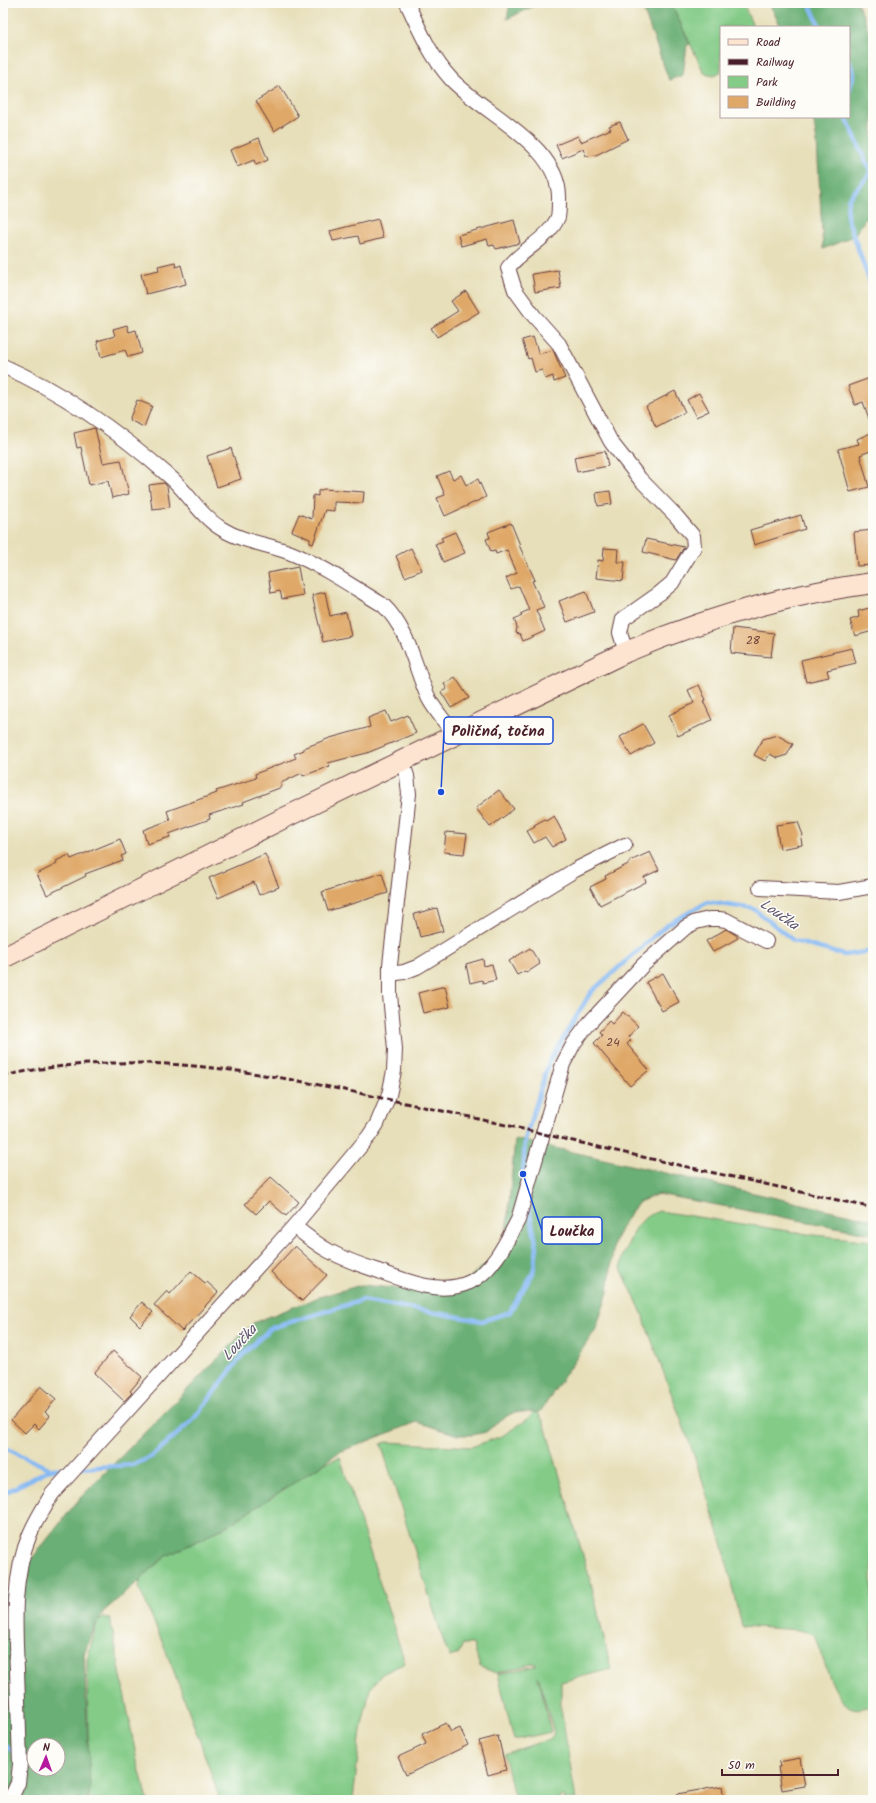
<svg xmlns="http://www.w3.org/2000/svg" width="876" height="1803" viewBox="0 0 876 1803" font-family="Kalam,sans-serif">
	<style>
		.green { fill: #83cb87; stroke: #667559 }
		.forest { fill: #6aaf74; stroke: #5a6750; fill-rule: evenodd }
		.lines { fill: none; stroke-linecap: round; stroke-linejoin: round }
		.stream { stroke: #87baf4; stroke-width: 4.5 }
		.building { fill: #dfa868 }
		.minor-casing { stroke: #623c40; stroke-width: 16 }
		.secondary-casing { stroke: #623c40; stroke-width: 22 }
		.minor { stroke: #fff; stroke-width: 14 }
		.secondary { stroke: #fde4d1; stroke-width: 20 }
		.rail { stroke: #4a1f2b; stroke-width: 3; stroke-dasharray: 6 3; stroke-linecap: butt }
		.labels { text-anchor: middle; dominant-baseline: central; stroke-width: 3; stroke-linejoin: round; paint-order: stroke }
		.number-label { font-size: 12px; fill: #6f413a }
		.water-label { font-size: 15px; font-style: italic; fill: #5f5571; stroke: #fdfcf7 }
		.leader { fill: none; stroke: #1d4ed8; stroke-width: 1.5 }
		.callout-dot { fill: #1d4ed8; stroke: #fdfcf7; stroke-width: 1.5 }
		.callout { fill: #fdfcf7; stroke: #1d4ed8; stroke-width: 1.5 }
		.callout-label { font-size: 15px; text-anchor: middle; font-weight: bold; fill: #4a1f2b }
	</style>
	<rect width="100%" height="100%" fill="#fdfcf7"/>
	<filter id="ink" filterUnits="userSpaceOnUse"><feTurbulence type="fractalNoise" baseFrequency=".025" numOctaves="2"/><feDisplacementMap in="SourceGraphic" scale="8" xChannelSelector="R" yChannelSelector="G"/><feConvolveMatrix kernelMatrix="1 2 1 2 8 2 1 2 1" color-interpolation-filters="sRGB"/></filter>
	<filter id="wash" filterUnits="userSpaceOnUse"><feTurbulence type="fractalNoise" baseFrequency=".012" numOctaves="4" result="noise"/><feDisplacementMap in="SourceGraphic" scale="16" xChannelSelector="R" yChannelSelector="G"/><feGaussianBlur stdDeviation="0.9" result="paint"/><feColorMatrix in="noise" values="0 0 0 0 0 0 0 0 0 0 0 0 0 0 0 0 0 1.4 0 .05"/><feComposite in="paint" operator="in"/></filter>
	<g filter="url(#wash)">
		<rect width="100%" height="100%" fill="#e7dfba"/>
		<g class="green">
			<polygon points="671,3 743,3 752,24 751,27 721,27 721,72 714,75 704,73"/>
			<path d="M659 1211 814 1235 873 1241 872 1706C866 1707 859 1710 853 1708 834 1704 821 1651 815 1634L798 1630 741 1626 723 1546 695 1458 641 1311 621 1268 622 1258 635 1228 647 1216Z"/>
			<polygon points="534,1412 538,1413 544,1422 591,1583 611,1669 561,1682 561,1709 576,1800 562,1800 564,1799 564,1796 559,1797 560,1800 515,1800 504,1754 550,1739 554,1733 538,1676 551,1732 514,1740 498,1674 535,1666 535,1663 497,1673 480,1667 473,1644 463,1644 458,1654 450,1657 445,1646 381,1444 387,1442 471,1447 502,1436 528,1419"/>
			<path d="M340 1457 405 1663 382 1674 370 1689 361 1730 353 1800H220C196 1728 170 1657 139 1588L140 1580 149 1570 167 1556 227 1526 323 1464Z"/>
			<polygon points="103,1618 110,1618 137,1761 148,1800 89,1800 87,1660 97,1622"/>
		</g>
		<g class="forest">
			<polygon points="510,3 540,3 507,19"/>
			<polygon points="641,3 671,3 690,44 687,45 683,75 669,80"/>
			<polygon points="769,3 857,3 864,17 873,46 873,207 854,236 823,249 817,142 813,117 849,117 849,27 781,27"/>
			<path d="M515 1139 873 1220V1234L658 1194 639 1202 625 1221 614 1243 608 1292 596 1329 540 1412H515L501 1419 486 1432 473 1435H458L417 1422 339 1452 323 1464 227 1526 167 1556 149 1570 140 1580 103 1612 99 1621 97 1622 84 1654 90 1787 88 1800H3L4 1591 23 1590 30 1561 80 1498 253 1323 319 1297 361 1285 415 1290 454 1291 505 1247ZM34 1745H58V1769H34Z"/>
		</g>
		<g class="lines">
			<g class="stream">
				<polyline points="809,3 820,27"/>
				<polyline points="849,61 854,73 849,92"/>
				<polyline points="846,117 871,173 848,199 847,217 873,291"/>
				<polyline points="524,1182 523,1174 525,1140 549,1062 591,992 668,924 708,902 754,909 794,941 844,955 873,951"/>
				<polyline points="3,1447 50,1469"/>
				<polyline points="80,1468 133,1465 151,1457 193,1420 244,1353 271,1328 363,1300 482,1321 510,1312 533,1273 537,1248 528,1203"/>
				<polyline points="3,1494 50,1469 71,1468"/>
				<polyline points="3,1745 18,1753"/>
			</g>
		</g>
		<g id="blocks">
			<g class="building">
				<polygon points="280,86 298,116 274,131 256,101"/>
				<polygon points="620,122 628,139 596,155 586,156 583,149 562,158 556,145 578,136 581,142 611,129 609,126"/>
				<polygon points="259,138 268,160 256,165 254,160 237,167 230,150"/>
				<polygon points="378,219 383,238 360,244 358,236 333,241 330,231"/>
				<polygon points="514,220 520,243 496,249 494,245 489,246 487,239 461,246 458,235"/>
				<polygon points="175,262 176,267 181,265 186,284 146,294 141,274 159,270 158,266"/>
				<polygon points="558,270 561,288 535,292 532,274"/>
				<polygon points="466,291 479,312 437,337 431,328 458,311 451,301"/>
				<polygon points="127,325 129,332 136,330 142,353 128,357 125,350 101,357 97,341 115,336 113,329"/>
				<polygon points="533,337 539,354 553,350 565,378 554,382 553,376 545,379 542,370 535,372 531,358 528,359 522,340"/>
				<polygon points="870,378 873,386 873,423 871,424 863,402 855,405 848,386"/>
				<polygon points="675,391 685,412 656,427 646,406"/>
				<polygon points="699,393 709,411 696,417 687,400"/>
				<polygon points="137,400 152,406 144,427 129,420"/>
				<polygon points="95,428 103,463 121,460 129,494 112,498 108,481 89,485 81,447 77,448 74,433"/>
				<polygon points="873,432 873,450 860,455 869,487 850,492 838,449 859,444 857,439"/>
				<polygon points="231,448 241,479 217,487 207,456"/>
				<polygon points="605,451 608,466 577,472 574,457"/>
				<polygon points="449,471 453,479 461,475 466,485 478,479 486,497 445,516 437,498 445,495 437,476"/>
				<polygon points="164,483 167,486 170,507 152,509 149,485"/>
				<polygon points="324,489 364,492 363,503 334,502 334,511 325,510 313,544 310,543 310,539 292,531 299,514 312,519 313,495 318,496 318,491"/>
				<polygon points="610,491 612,504 598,506 596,493"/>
				<polygon points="801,515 805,529 754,545 750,530"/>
				<polygon points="511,523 520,545 519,545 535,580 532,581 544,607 536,610 545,631 523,641 520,634 516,633 517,627 514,619 522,616 520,614 529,610 519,586 511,589 506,578 517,573 507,550 496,554 495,551 491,552 486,539 490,538 488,532"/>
				<polygon points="873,530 873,565 857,566 854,532"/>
				<polygon points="455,532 465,553 443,562 435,544 443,541 441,538"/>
				<polygon points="646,539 684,547 676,560 643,552"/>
				<polygon points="411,548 422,570 405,577 396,556"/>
				<polygon points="604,548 618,549 617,562 625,562 623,581 596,578 598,560 603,561"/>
				<polygon points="298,567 303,595 282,599 280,591 271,593 268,573"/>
				<polygon points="586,591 594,612 567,622 559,601"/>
				<polygon points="325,592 330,616 346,612 351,636 323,642 312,595"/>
				<polygon points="873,607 873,631 855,636 850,620 859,617 858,611"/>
				<polygon points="733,628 774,633 771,657 731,653"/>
				<polygon points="852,648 856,663 827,670 829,677 806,682 801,660"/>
				<polygon points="455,677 469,698 451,708 441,692 447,689 444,684"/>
				<polygon points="699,685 706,700 703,701 712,720 678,736 669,715 694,703 688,690"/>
				<polygon points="386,711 391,722 408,715 416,733 367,753 328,763 330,766 311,773 303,776 302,773 281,783 282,787 243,802 244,804 209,815 210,819 169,834 170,837 147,844 143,830 170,820 167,811 217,793 216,791 256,778 255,774 296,758 294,754 304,750 304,748 330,738 370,727 368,718"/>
				<polygon points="643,724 654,743 631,756 620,737"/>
				<polygon points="777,735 793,744 787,755 777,758 770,754 765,761 754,755 763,739"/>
				<polygon points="499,790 514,809 490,827 476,808"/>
				<polygon points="554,816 566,839 552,847 545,837 534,843 527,831 535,827 534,825 545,819 546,821"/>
				<polygon points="798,822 803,835 801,838 802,845 780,849 776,825"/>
				<polygon points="446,832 467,834 464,854 444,852"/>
				<polygon points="120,839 126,854 121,856 123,860 85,874 86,876 47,895 37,874 57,864 56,861 69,855 71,859"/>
				<polygon points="650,852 659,870 644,877 646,882 600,905 590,887 606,879 605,876 630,863 630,861"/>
				<polygon points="265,854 279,887 259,895 254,882 218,898 209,878"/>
				<polygon points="382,873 388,893 328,911 322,892"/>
				<polygon points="437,908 443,931 420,937 414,914"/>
				<polygon points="726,929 736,935 738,938 713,952 706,941"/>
				<polygon points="530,948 540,964 526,973 525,971 517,975 509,961"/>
				<polygon points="483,959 484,966 492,964 496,980 483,983 482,980 470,983 466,964"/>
				<polygon points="663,973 679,1002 662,1011 646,982"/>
				<polygon points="445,986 450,1007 423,1013 418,993"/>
				<polygon points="623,1012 638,1026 628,1037 631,1040 627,1044 649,1070 630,1086 594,1043 602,1035 599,1032 609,1021 612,1024"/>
				<polygon points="271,1177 299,1202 286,1216 269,1201 256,1214 245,1204"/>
				<polygon points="295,1246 327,1275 302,1301 271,1272"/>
				<polygon points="191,1271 205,1283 207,1282 218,1292 182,1331 154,1305 167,1291 170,1294"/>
				<polygon points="142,1302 153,1312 140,1326 130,1316"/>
				<polygon points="113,1351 142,1377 130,1391 132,1393 124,1401 94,1373"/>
				<polygon points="41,1386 56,1399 45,1412 50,1416 39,1429 34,1424 25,1433 11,1420"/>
				<polygon points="446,1723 451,1732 460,1728 468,1745 406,1775 398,1757 426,1744 422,1734"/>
				<polygon points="498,1736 506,1770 488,1775 479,1741"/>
				<polygon points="800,1758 805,1786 782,1790 778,1767 780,1767 779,1762"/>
				<polygon points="722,1786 724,1800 678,1800 677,1794"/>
			</g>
		</g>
	</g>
	<g filter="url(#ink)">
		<use href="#blocks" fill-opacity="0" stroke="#623c40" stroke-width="1"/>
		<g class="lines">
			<defs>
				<g id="minor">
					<path d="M407 3C419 29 431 57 451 79 485 115 562 146 559 201 559 206 559 212 558 217 549 239 522 249 508 268L515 290 534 316 559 344 611 442 640 479 676 516 693 536 694 547 672 583 660 593 623 619 620 633 626 652"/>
					<path d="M3 366C64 393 119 432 169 476 188 492 200 516 222 529 243 542 268 544 291 553 323 566 353 587 383 605 410 631 414 667 429 699 436 712 446 722 454 735"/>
					<polyline points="760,888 839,892 873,886"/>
					<polyline points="390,974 404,972 417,967 575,870 625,845"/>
					<path d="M294 1226C305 1235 316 1244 329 1251 344 1259 360 1265 376 1270 406 1281 440 1296 470 1282 493 1271 507 1241 518 1220L563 1064 574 1043 590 1022 643 965 686 927 696 922 709 919H719L726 920 766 941"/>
					<path d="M10 1800 18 1783 20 1764C19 1733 18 1701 17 1670 15 1625 12 1576 30 1534 36 1520 44 1507 52 1494L294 1226 369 1136 377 1124 389 1095 394 1071 395 1049 390 995V965L409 794 407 776 402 761"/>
				</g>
				<path id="secondary" d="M3 958 282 819 626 652C706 618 787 594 873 583"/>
			</defs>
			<use href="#minor" class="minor-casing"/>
			<use href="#secondary" class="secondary-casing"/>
			<use href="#minor" class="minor"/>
			<use href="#secondary" class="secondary"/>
			<path class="rail" d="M3 1076C132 1047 259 1071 386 1099 443 1111 499 1123 556 1137 661 1162 767 1184 873 1208"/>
		</g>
	</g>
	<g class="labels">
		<g class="number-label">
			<text x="753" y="640">28</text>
			<text x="613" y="1042">24</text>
		</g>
		<g class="water-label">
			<text transform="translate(779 915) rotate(35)">Loučka</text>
			<text transform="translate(240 1343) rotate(-47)">Loučka</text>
		</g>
	</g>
	<path class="leader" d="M441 792L444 731M523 1174L542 1231"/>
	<g class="callout-dot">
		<circle cx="441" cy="792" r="4"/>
		<circle cx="523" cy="1174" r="4"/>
	</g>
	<g class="callout">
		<rect x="444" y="717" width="109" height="27" rx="4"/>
		<rect x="542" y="1217" width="60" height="27" rx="4"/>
	</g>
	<g class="callout-label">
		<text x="498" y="736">Poličná, točna</text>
		<text x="572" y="1236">Loučka</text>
	</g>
	<rect width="876" height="1803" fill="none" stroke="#fdfcf7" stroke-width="16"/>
	<rect x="720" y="26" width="130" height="92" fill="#fdfcf7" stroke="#b5a4a5"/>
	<rect x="728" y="39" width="20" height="6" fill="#fde4d1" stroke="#b5a4a5"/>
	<text x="756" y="46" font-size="12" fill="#4a1f2b">Road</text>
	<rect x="728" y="59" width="20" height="6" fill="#4a1f2b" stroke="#b5a4a5"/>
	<text x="756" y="66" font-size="12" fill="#4a1f2b">Railway</text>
	<rect x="728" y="76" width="20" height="12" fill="#83cb87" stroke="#b5a4a5"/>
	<text x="756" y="86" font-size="12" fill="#4a1f2b">Park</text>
	<rect x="728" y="96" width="20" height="12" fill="#dfa868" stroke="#b5a4a5"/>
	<text x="756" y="106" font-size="12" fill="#4a1f2b">Building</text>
	<g transform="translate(46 1757) rotate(2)"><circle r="19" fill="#fdfcf7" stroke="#b5a4a5"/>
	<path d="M0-3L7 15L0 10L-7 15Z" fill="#b5179e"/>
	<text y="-6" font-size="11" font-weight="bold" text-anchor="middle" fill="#4a1f2b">N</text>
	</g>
	<path d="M722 1769v6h116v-6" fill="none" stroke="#4a1f2b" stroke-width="2"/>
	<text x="728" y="1769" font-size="12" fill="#4a1f2b" stroke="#fdfcf7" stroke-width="3" paint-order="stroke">50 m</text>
</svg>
